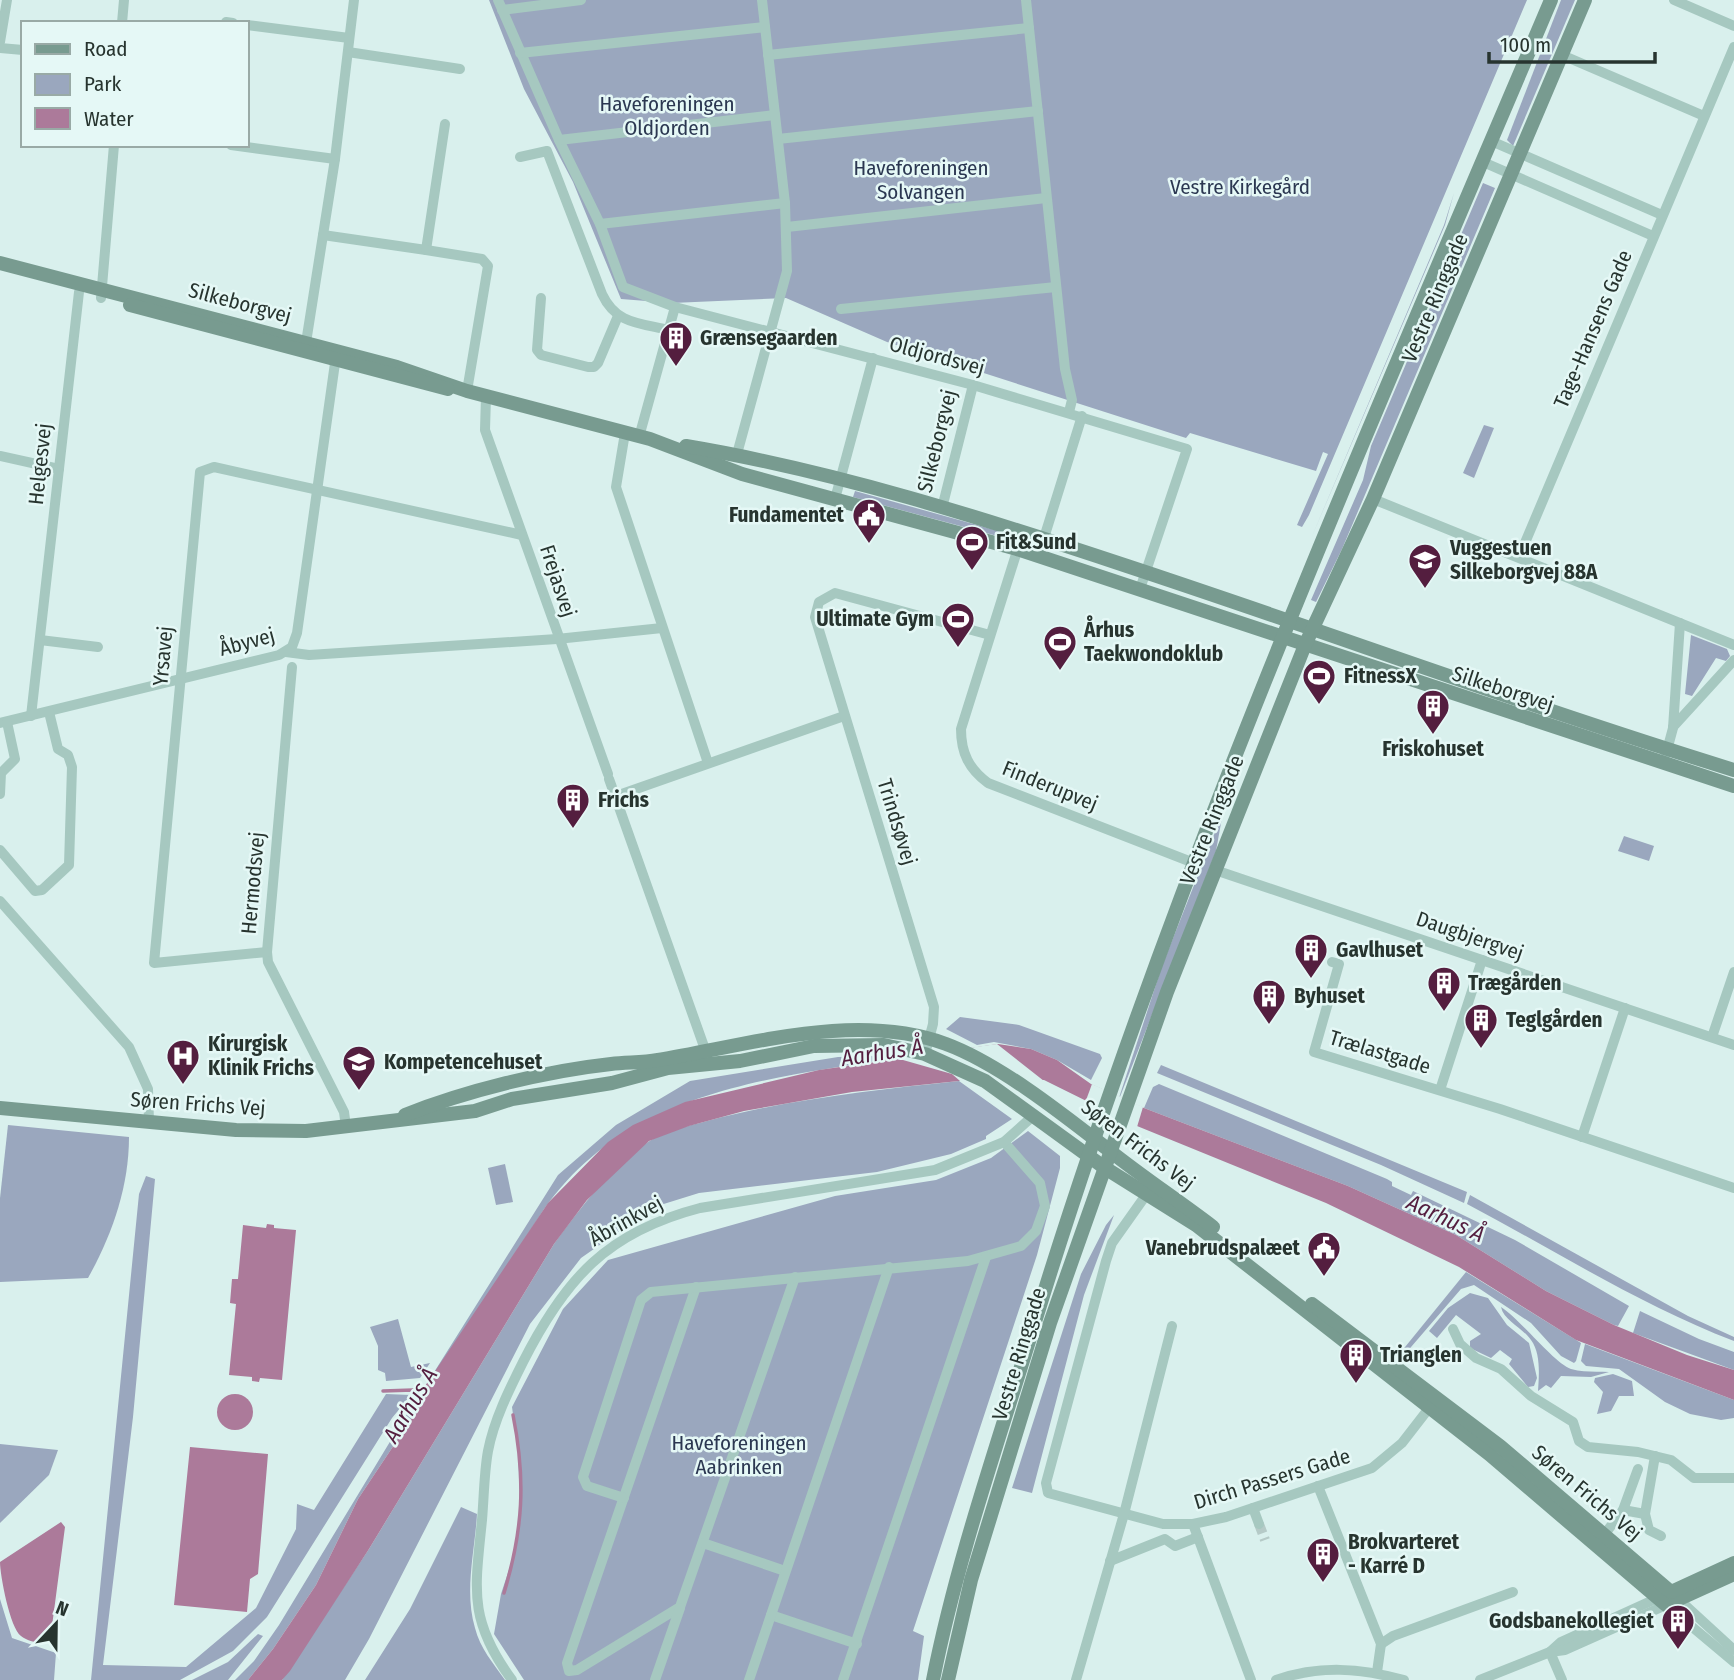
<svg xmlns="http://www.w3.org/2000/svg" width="1734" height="1680" viewBox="0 0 1734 1680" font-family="'Fira Sans Condensed',sans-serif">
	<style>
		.green { fill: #9aa7be }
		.water { fill: #ac7a9a }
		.pier { fill: #d9f0ed }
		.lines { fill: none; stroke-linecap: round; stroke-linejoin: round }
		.stream { stroke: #ac7a9a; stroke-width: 3.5 }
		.street-tunnel { stroke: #b5cac7; stroke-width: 10; stroke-dasharray: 10 5; stroke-linecap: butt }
		.street { stroke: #a6c8c0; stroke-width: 10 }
		.secondary { stroke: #789b90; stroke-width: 14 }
		.labels { text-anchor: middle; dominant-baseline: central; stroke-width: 5; stroke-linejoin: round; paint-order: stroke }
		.park-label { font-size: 21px; fill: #2b3751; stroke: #e5f8f6 }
		.street-label { font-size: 21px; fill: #27342f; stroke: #e5f8f6 }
		.poi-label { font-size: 21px; font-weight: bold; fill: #27342f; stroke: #e5f8f6; text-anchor: start }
		.water-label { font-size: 23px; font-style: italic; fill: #541e3f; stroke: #e5f8f6 }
	</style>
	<rect width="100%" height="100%" fill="#d9f0ed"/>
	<g class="green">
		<polygon points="489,0 1527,0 1309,515 1302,527 1297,525 1328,454 1323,452 1316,471 1190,433 1186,438 887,342 786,298 672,303 621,299 573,182 524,89"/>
		<polygon points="1561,0 1575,0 1513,146 1507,140"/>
		<polygon points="1483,183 1495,188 1342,549 1316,602 1311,600 1363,480 1371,446"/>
		<polygon points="1454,193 1445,225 1310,541 1444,225"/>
		<polygon points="1484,425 1494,428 1474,478 1463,473"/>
		<polygon points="855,491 1002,532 1001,537 853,497"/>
		<polygon points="1691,635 1727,649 1730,656 1726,661 1716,658 1692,696 1685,694"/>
		<polygon points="1223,812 1216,851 1116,1107 1162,966"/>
		<polygon points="1624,836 1654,846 1649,861 1618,851"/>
		<polygon points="960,1017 1019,1025 1100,1054 1102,1058 1091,1080 1057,1060 1031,1049 994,1042 977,1045 946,1029"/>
		<path d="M875 1056 897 1058C762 1079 620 1093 539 1217 515 1254 490 1291 466 1328 454 1347 443 1369 426 1385L558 1175 616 1125 690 1081 838 1057Z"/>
		<polygon points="1161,1065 1467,1192 1464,1203 1381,1165 1157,1073"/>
		<path d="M959 1081 1012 1119 986 1136V1139L951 1154 877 1172 699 1193 654 1207 581 1258 530 1324 369 1639 345 1680H282L369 1549 554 1244C581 1207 610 1169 648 1142 663 1131 689 1126 707 1121 790 1099 875 1090 959 1081Z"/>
		<polygon points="1159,1084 1387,1179 1392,1182 1392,1186 1411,1195 1413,1191 1515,1240 1629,1306 1618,1326 1614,1325 1546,1291 1456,1235 1348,1186 1144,1108 1153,1087"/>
		<path d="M8 1125 129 1137C129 1187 112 1235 88 1278L0 1282V1198Z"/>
		<polygon points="1028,1131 1060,1156 1060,1168 1037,1255 913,1631 924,1636 918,1680 524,1680 494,1634 501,1594 516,1548 520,1508 518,1451 512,1407 563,1309 608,1260 835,1196 936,1180 991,1158"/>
		<polygon points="505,1164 513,1202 496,1205 488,1168"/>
		<polygon points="146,1176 155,1179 133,1417 103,1665 186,1667 256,1608 296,1529 297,1504 314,1510 386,1394 411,1395 392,1418 267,1617 233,1651 180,1680 91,1680 139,1194"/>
		<path d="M1470 1195 1688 1316 1734 1337V1341C1640 1305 1556 1251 1467 1204Z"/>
		<polygon points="1114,1215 1084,1295 1032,1493 1012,1488 1081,1274 1106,1225"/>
		<polygon points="1466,1272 1581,1343 1576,1361 1574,1363 1561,1356 1531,1323 1474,1285 1461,1289 1405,1354 1401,1352"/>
		<polygon points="1470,1293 1488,1298 1507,1325 1529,1343 1537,1378 1534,1386 1528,1387 1509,1364 1512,1359 1500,1350 1491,1358 1470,1348 1470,1341 1481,1334 1456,1315 1437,1338 1429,1331 1448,1308"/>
		<path d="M1501 1307C1522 1321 1554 1363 1571 1369 1584 1373 1596 1371 1609 1372L1591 1377 1561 1376 1551 1388 1546 1385 1538 1391C1539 1376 1541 1353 1531 1340 1523 1328 1504 1321 1501 1307Z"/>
		<polygon points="1640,1311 1699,1339 1734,1352 1734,1370 1633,1333"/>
		<polygon points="398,1319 411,1367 430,1363 420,1378 386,1381 385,1373 378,1370 378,1346 370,1327"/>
		<polygon points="1585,1344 1734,1400 1734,1418 1721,1420 1690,1414 1665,1402 1619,1369 1586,1366 1581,1361"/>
		<polygon points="1613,1374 1632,1381 1634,1396 1619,1396 1611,1411 1597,1414 1603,1392 1594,1382 1595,1378"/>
		<polygon points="411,1407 412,1418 358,1499 316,1585 273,1649 248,1680 235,1680 254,1661 279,1625"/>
		<polygon points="0,1444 58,1450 49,1475 0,1523"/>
		<path d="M461 1507 477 1514C475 1550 464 1592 475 1628 480 1648 493 1663 505 1680H365L410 1609Z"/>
		<polygon points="0,1599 12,1638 56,1653 54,1680 0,1680"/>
		<polygon points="258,1634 263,1636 228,1680 192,1680 228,1662"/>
	</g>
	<g class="water">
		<polygon points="998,1044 1031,1049 1057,1060 1091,1084 1144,1108 1348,1186 1456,1235 1546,1291 1614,1325 1687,1355 1734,1370 1734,1400 1576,1340 1459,1267 1326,1203 1137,1126 1044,1080 959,1081 852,1092 744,1111 689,1126 649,1141 587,1200 554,1244 369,1549 290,1671 282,1680 248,1680 273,1649 316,1585 358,1499 412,1418 411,1407 548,1203 608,1142 633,1125 685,1102 819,1070"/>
		<polygon points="267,1224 274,1225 274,1228 296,1230 282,1380 260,1378 259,1382 252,1381 252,1377 229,1375 236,1304 230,1303 232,1279 238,1279 243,1225 266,1228"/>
		<circle cx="235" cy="1412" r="18"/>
		<polygon points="190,1447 268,1454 258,1574 250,1579 247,1612 174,1605"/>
		<path d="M61 1522 65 1527 52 1626 49 1637 42 1643C35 1643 26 1640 21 1636 10 1628 0 1575 0 1562Z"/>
	</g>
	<g class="pier">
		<polygon points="997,1044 1044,1081 960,1081 952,1074 896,1058"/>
		<polygon points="1092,1084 1143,1107 1137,1127 1085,1103"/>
	</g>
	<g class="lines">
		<g class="stream">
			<polyline points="383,1391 413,1390 422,1395"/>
			<path d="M504 1593C523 1530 526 1480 513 1415"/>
		</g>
		<polyline class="street-tunnel" points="1259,1524 1265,1540"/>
		<g class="street">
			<polyline points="498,0 559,140 600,224 623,287 675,307 973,385 1187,449 1140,589"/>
			<polyline points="1026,0 1065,369 1072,400 1069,412"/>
			<polyline points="1674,0 1734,26"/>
			<polyline points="502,10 581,0"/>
			<polyline points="226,22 233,23"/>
			<polyline points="122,23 124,0"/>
			<polyline points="247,25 349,38"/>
			<polyline points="0,42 7,0"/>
			<polyline points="0,48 23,50"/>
			<polyline points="348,52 460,69"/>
			<polyline points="520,53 765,27"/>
			<polyline points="768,55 1029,28"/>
			<polyline points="1562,55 1704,116"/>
			<polyline points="778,139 1038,111"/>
			<polyline points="559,140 775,115"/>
			<polyline points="1491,141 1662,215"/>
			<polyline points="231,145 335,159"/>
			<path d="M520 157 547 151 602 294C616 324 639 323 669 330"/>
			<polyline points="1483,162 1653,236"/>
			<polyline points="600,224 785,203"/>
			<polyline points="787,227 1046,198"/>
			<polyline points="323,235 426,250 445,124"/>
			<polyline points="426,250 482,259 488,266 467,391"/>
			<polyline points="101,298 114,145"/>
			<polyline points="541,298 537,350 541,355 588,367 594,367 598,363 618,316"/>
			<polyline points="841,309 1056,287"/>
			<polyline points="305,349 335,159 354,0"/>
			<polyline points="486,396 485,430 608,774"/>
			<polyline points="625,433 616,487 708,763"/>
			<polyline points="639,437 675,307"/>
			<polyline points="737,454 787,271 785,203 762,0"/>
			<polyline points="0,456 59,469"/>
			<polyline points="835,499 873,358"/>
			<polyline points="1373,499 1734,645"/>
			<polyline points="942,508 973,385"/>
			<path d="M1023 532 961 729C961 753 969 769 988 783L1194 863"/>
			<polyline points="1044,538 1082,416"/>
			<polyline points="1519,557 1734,47"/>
			<polyline points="40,640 98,647"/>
			<polyline points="286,652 309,655 557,639 662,628"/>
			<polyline points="292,667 267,952 268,962 344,1112 346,1127"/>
			<polyline points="31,716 79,292"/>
			<polyline points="0,723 279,655 292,647 297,633 336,356"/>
			<polyline points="1673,727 1734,660"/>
			<polyline points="1666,754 1673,728 1680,623"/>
			<polyline points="609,779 707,1055"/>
			<polyline points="0,794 1,773 15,759 7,722"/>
			<polyline points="616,796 844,716"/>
			<polyline points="0,850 35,891 42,890 69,865 72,767 68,755 58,749 49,712"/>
			<polyline points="1215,870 1734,1045"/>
			<polyline points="0,901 129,1047 148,1089 149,1122"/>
			<polyline points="267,952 154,963 200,472 214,467 522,535"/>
			<polyline points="1332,962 1339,964 1314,1052 1500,1109 1734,1188"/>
			<polyline points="1712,1037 1734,972"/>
			<polyline points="925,1054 933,1024 934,1007 815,617 819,602 835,593 990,635"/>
			<polyline points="1440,1090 1482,960"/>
			<polyline points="1582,1137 1625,1008"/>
			<polyline points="1146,1195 1112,1243 1106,1261 1046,1483 1048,1493 1163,1524 1193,1524 1226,1517 1372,1468 1402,1443 1433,1403"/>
			<polyline points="696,1287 567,1663 569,1671 577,1670 680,1607 795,1277"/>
			<polyline points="1453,1329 1460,1344 1476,1358 1501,1369 1531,1396 1573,1422 1579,1441 1588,1447 1638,1452 1671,1460 1694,1478 1734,1478"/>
			<polyline points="1655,1456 1645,1514 1649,1530 1661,1536"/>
			<polyline points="1318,1486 1381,1644 1377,1672"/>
			<polyline points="624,1498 587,1486 583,1477 641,1300 651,1292 968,1261 1021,1246 1036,1231 1045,1206 1040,1183 1004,1142"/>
			<polyline points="1253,1508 1259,1524"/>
			<polyline points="1623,1510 1645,1514"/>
			<polyline points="1193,1524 1251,1680"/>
			<polyline points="1601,1539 1623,1510 1638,1469"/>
			<polyline points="703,1543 785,1571"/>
			<polyline points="1110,1561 1165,1539 1175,1546 1198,1537"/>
			<polyline points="1675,1596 1734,1650"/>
			<polyline points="771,1615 857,1644"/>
			<polyline points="1381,1644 1393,1636 1513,1592"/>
			<polyline points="1551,1651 1561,1642 1662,1596"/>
			<polyline points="1550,1652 1562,1680"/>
			<path d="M512 1680C468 1620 475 1590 482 1520 484 1497 484 1473 488 1451 494 1420 509 1390 523 1362 565 1279 607 1232 700 1208L935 1170 1004 1142 1033 1116"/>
			<polyline points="655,1680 680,1608"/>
			<polyline points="749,1680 889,1267"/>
			<polyline points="843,1680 986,1257"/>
			<polyline points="1076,1680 1124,1514 1172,1326"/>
			<path d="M1276 1680C1320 1665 1360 1668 1404 1680"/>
			<polyline points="1480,1680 1550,1652 1565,1650 1666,1605 1734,1662"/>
		</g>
		<g class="secondary">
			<polyline points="0,263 397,367 467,391 650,439 742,474 1017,549 1734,786"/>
			<polyline points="130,305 448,389"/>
			<path d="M686 446C835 471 983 518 1127 566 1330 633 1530 707 1734 770"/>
			<polyline points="0,1108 236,1130 306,1131 475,1111 512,1099 612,1083 668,1068 740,1061 814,1046 884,1045 925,1054 985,1081 1105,1168 1196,1225 1489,1454 1666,1605 1734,1574"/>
			<path d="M405 1115C465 1091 546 1071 611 1064 627 1062 642 1063 658 1060 750 1045 855 1011 946 1044 1000 1064 1065 1116 1110 1151 1144 1178 1179 1201 1213 1227"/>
			<polyline points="1312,1304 1500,1446 1671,1592 1734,1563"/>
			<path d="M933 1680C957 1559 998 1443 1034 1325 1173 871 1366 436 1551 0"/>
			<polyline points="948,1680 971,1580 1050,1323 1167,992 1305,645 1373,499 1585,0"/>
		</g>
	</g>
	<defs>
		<symbol id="building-pin" viewBox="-11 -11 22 30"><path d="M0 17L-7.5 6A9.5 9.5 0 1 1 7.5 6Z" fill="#541e3f" stroke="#e5f8f6"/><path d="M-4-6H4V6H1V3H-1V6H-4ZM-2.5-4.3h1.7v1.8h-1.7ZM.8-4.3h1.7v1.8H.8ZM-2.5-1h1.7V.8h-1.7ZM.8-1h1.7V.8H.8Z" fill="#fff"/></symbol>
		<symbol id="civic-pin" viewBox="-11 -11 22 30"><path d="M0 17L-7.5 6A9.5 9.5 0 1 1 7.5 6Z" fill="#541e3f" stroke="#e5f8f6"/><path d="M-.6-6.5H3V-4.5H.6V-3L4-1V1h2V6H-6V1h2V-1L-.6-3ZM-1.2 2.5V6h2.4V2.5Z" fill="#fff"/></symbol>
		<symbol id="stadium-pin" viewBox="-11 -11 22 30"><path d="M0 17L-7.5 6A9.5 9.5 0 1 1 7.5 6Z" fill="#541e3f" stroke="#e5f8f6"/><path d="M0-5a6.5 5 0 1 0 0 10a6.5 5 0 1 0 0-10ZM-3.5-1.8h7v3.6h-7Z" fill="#fff"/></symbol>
		<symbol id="school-pin" viewBox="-11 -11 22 30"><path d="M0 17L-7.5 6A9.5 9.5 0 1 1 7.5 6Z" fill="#541e3f" stroke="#e5f8f6"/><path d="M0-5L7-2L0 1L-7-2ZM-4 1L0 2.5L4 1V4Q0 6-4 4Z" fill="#fff"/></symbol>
		<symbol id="hospital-pin" viewBox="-11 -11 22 30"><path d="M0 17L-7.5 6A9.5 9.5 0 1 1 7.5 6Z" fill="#541e3f" stroke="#e5f8f6"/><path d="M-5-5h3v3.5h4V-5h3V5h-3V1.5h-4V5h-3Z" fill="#fff"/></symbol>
		<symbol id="university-pin" viewBox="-11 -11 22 30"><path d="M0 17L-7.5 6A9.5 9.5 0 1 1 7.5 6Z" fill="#541e3f" stroke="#e5f8f6"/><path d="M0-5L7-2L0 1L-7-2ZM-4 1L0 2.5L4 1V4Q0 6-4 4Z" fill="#fff"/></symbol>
	</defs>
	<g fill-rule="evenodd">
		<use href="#building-pin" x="657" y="319" width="38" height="52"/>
		<use href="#civic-pin" x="850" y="496" width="38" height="52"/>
		<use href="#stadium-pin" x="953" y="523" width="38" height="52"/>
		<use href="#school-pin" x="1406" y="541" width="38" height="52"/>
		<use href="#stadium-pin" x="939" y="600" width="38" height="52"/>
		<use href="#stadium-pin" x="1041" y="623" width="38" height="52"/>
		<use href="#stadium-pin" x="1300" y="657" width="38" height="52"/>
		<use href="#building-pin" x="1414" y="687" width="38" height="52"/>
		<use href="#building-pin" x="554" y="781" width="38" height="52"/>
		<use href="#building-pin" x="1292" y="931" width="38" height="52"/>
		<use href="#building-pin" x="1425" y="964" width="38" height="52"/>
		<use href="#building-pin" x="1250" y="977" width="38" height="52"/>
		<use href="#building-pin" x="1462" y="1001" width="38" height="52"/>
		<use href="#hospital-pin" x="164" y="1037" width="38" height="52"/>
		<use href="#university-pin" x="340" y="1043" width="38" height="52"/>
		<use href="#civic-pin" x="1305" y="1229" width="38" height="52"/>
		<use href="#building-pin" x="1337" y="1336" width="38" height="52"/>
		<use href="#building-pin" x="1304" y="1535" width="38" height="52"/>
		<use href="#building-pin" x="1659" y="1602" width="38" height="52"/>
	</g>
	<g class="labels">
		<g class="park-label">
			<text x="667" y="104">Haveforeningen<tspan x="667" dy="24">Oldjorden</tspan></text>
			<text x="921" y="168">Haveforeningen<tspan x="921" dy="24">Solvangen</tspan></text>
			<text x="1240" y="187">Vestre Kirkegård</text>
			<text x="739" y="1443">Haveforeningen<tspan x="739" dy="24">Aabrinken</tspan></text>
		</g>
		<g class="street-label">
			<text transform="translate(1435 298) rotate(-67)">Vestre Ringgade</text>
			<text transform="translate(240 303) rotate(15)">Silkeborgvej</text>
			<text transform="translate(1593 329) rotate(-67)">Tage-Hansens Gade</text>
			<text transform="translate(937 356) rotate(15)">Oldjordsvej</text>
			<text transform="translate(937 441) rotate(-76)">Silkeborgvej</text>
			<text transform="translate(40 464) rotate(-84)">Helgesvej</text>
			<text transform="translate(558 581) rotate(72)">Frejasvej</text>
			<text transform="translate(247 642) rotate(-15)">Åbyvej</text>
			<text transform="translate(163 656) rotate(-85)">Yrsavej</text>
			<text transform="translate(1503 689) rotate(18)">Silkeborgvej</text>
			<text transform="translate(1050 786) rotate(22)">Finderupvej</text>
			<text transform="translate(1212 820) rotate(-68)">Vestre Ringgade</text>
			<text transform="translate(897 822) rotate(73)">Trindsøvej</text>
			<text transform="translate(253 883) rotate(-85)">Hermodsvej</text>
			<text transform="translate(1470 936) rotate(19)">Daugbjergvej</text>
			<text transform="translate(1380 1052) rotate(17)">Trælastgade</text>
			<text transform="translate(198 1104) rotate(4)">Søren Frichs Vej</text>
			<text transform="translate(1138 1145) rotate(37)">Søren Frichs Vej</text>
			<text transform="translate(626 1221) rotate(-29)">Åbrinkvej</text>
			<text transform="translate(1019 1354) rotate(-73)">Vestre Ringgade</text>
			<text transform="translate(1272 1479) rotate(-17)">Dirch Passers Gade</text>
			<text transform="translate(1587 1493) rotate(40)">Søren Frichs Vej</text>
		</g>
		<g class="poi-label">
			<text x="700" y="338">Grænsegaarden</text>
			<text x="844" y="515" text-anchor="end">Fundamentet</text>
			<text x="996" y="542">Fit&amp;Sund</text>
			<text x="1450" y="548">Vuggestuen<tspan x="1450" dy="24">Silkeborgvej 88A</tspan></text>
			<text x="934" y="619" text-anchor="end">Ultimate Gym</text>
			<text x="1084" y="630">Århus<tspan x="1084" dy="24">Taekwondoklub</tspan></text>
			<text x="1344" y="676">FitnessX</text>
			<text x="1433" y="749" text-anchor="middle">Friskohuset</text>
			<text x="598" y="800">Frichs</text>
			<text x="1336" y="950">Gavlhuset</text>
			<text x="1468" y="983">Trægården</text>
			<text x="1294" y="996">Byhuset</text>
			<text x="1506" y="1020">Teglgården</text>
			<text x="208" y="1044">Kirurgisk<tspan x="208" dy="24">Klinik Frichs</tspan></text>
			<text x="384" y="1062">Kompetencehuset</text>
			<text x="1300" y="1248" text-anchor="end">Vanebrudspalæet</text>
			<text x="1380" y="1355">Trianglen</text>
			<text x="1348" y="1542">Brokvarteret<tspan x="1348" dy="24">- Karré D</tspan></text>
			<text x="1654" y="1621" text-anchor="end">Godsbanekollegiet</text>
		</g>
		<g class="water-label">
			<text transform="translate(882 1052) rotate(-9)">Aarhus Å</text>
			<text transform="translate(1446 1218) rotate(25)">Aarhus Å</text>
			<text transform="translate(410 1405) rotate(-59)">Aarhus Å</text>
		</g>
	</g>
	<rect x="21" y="21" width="228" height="126" fill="#e5f8f6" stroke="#99aaa6" stroke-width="2"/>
	<rect x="35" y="44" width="35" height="10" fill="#789b90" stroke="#99aaa6" stroke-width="2"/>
	<text x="84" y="56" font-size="21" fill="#27342f">Road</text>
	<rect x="35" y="74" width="35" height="21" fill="#9aa7be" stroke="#99aaa6" stroke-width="2"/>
	<text x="84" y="91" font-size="21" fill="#27342f">Park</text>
	<rect x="35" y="108" width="35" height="21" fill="#ac7a9a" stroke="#99aaa6" stroke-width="2"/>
	<text x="84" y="126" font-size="21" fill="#27342f">Water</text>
	<g transform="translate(56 1624) rotate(22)" stroke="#e5f8f6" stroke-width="5" paint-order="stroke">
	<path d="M0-5L12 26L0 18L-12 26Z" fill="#27342f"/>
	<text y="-10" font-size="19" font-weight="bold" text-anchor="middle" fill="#27342f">N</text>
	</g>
	<path d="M1489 52v10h166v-10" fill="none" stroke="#27342f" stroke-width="3.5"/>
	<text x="1500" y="52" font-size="21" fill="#27342f" stroke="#e5f8f6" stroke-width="5" paint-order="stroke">100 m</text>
</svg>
